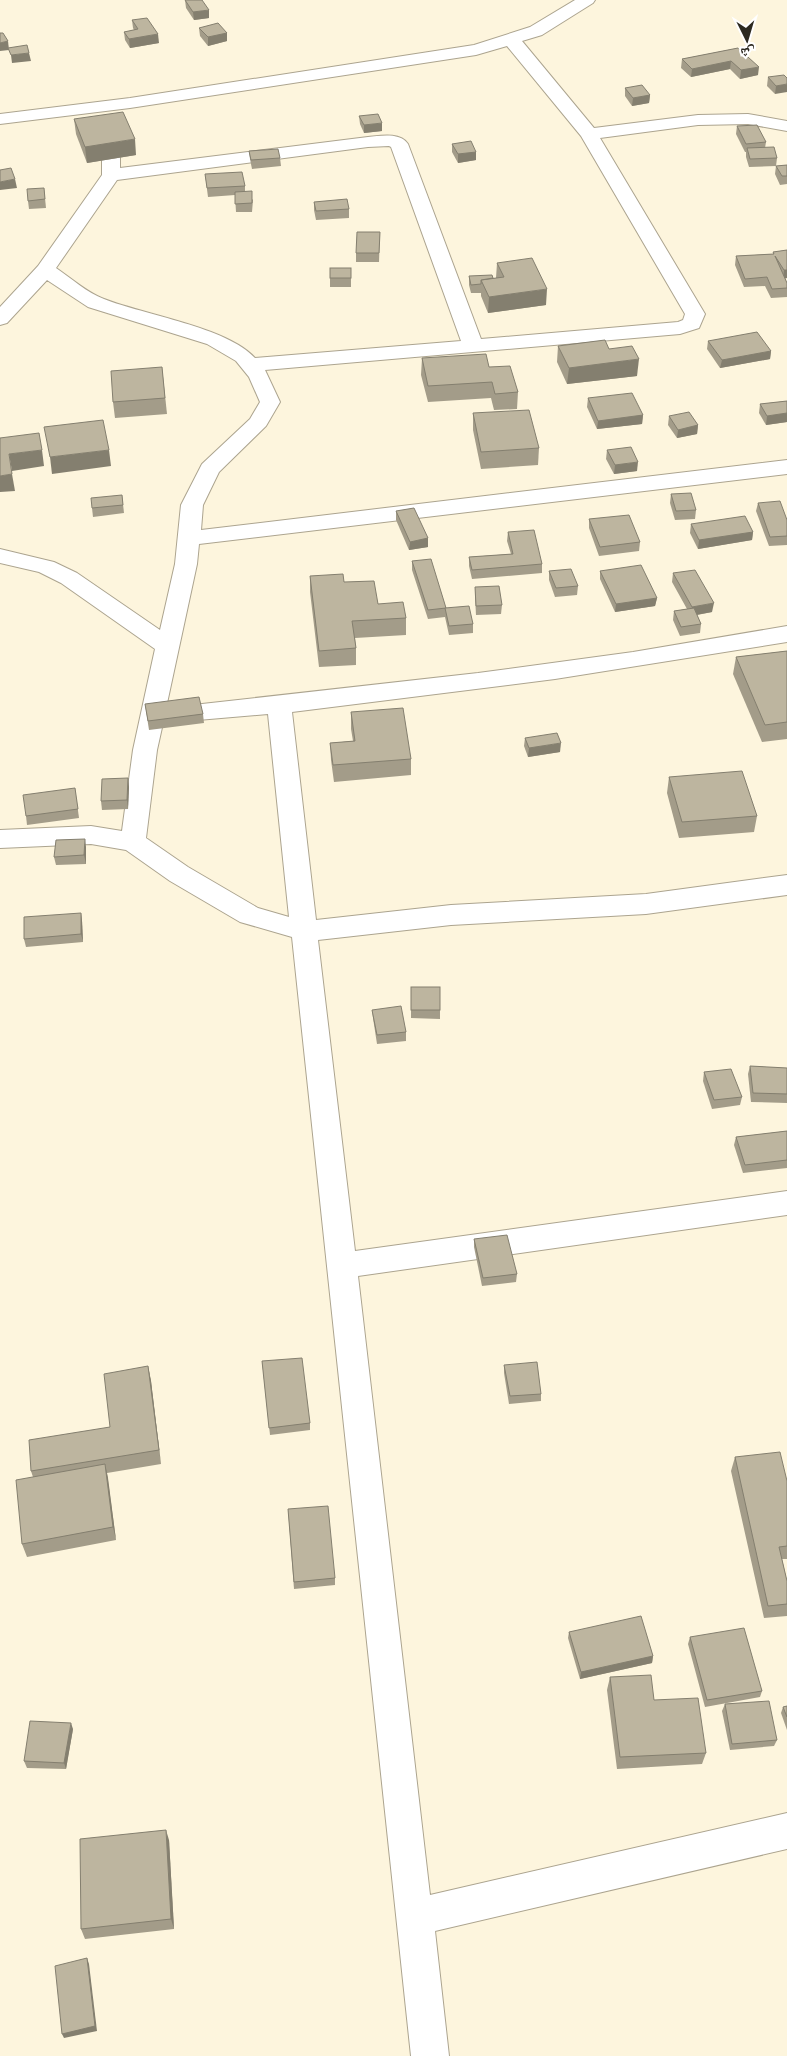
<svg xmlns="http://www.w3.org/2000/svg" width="787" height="2056" viewBox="0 0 787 2056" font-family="'PT Sans Narrow','Noto Naskh Arabic',sans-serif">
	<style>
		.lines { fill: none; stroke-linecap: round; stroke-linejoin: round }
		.minor-casing { stroke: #aca48f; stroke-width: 2 }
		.minor { fill: #fff; fill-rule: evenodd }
		.wall { fill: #a39c89 }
		.shaded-wall { fill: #847f6f }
		.building { fill: #bdb59f; stroke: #847f6f }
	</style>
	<rect width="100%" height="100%" fill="#fdf5dd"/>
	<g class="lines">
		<defs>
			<path id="minor" d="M575 0H595L593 3 542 35 522 41 594 128 698 115 748 114 787 121V131L748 124 698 125 600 138 705 314 699 328 680 334 265 370 280 402 266 426 219 472 203 505 201 530 787 460V474L199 544 197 564 166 708 478 673 633 652 787 626V642L555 679 292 712 316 920 451 905 646 894 787 875V895L646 914 451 925 318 940 355 1251 787 1191V1215L358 1276 430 1895 787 1813V1849L435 1931 449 2056H411L292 937 240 922 170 881 126 850 91 844 0 848V830L91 826 122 831 133 750 155 649 61 583 39 572 0 563V549L54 562 77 573 160 630 175 564 181 505 202 464 250 419 260 402 249 377 236 361 207 344 88 307 47 280 7 323 0 325V307L38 266 102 175V156L105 152 111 151 117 152 120 156V168L368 137C380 136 400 132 408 144L481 339 678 322 683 320 685 314 581 136 507 46 476 55 130 108 0 124V114L130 98 474 45 530 27ZM389 146 391 147 461 341 255 358C227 327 144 315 104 299 87 293 71 278 56 268L117 180 368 147ZM268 714 289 917 258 908 188 867 146 838 157 750 163 723Z"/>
		</defs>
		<use href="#minor" class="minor-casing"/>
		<use href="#minor" class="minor"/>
	</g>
	<g class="wall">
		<polygon points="185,0 209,18 194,20 186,8"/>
		<polygon points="132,20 159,43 130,48 125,40 124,32 134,30 133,28"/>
		<polygon points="199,28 227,33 227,41 208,46 200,36"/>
		<polygon points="738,48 758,75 740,79 730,69 691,77 681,68 682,59"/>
		<polygon points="768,77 787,78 775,94 767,86"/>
		<polygon points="625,88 650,95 649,103 632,106 625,96"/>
		<polygon points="359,116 382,131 364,133 360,124"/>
		<polygon points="74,119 136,155 87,163 76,134"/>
		<polygon points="737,126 766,142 765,148 777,158 776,166 787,165 787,184 780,185 775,174 776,166 749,167 746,157 746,152 745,152 736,134"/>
		<polygon points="452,144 476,152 476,160 458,163 452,152"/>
		<polygon points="249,151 280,158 281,166 252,169 250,159"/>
		<polygon points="205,174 245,186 245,191 253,200 252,212 236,212 235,195 208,197"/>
		<polygon points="44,188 46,208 29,209 28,201"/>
		<polygon points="314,202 349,209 349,218 316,220 314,210"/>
		<polygon points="380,232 379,262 356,262 356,253"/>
		<polygon points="787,250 785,278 787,283 787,297 771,298 765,286 744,287 735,265 736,256 773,254 773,252"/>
		<polygon points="497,263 546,305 488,313 481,296 481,293 471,293 469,285 469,276 493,278 496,278"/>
		<rect x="330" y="268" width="21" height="19"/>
		<polygon points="708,341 771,351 770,359 720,368 707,349"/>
		<polygon points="558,346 609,349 637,376 567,384 557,362"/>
		<polygon points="422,358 489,367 518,392 517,409 494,410 491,398 428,402 421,375"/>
		<polygon points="162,367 167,414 115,418 113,402"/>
		<polygon points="588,398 643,415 642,424 597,429 587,407"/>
		<polygon points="787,401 787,422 766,425 759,413 760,404"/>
		<polygon points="473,413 539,448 538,465 481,469 473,430"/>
		<polygon points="669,416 698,425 697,434 677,438 668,425"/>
		<polygon points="607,450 637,471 614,474 606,459"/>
		<polygon points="671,494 696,510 695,519 675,520 670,503"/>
		<polygon points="122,495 124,513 93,517 92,508"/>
		<polygon points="758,503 787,520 787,545 769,546 756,511"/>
		<polygon points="396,511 428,538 428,547 409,550 396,520"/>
		<polygon points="589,519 640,542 639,551 599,556 589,528"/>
		<polygon points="691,524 753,532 752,540 698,549 690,533"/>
		<polygon points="508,532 542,564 542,573 472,579 469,566 469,557 511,554 507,541"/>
		<polygon points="412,561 446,608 473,624 473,633 449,635 445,617 428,619 412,570"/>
		<polygon points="549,571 578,586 577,595 555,597 549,580"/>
		<polygon points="600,571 657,598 655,606 615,612 600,579"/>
		<polygon points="673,573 712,612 697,615 701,624 700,633 680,636 673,620 674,611 687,609 672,582"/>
		<polygon points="310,576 344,582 378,604 406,618 406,635 355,638 356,648 356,665 319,667 310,592"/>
		<polygon points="475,587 502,605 501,614 476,615 475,596"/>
		<polygon points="787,651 787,739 762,742 733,674 736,657"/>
		<polygon points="145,704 203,714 204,723 149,730"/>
		<polygon points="351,712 411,759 411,775 334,782 331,760 330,743 353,741 351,729"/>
		<polygon points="525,738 560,752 528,757 524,746"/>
		<polygon points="669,777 757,816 754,832 679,838 667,793"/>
		<polygon points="128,778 129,787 128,809 102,810 101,801"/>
		<polygon points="75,788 79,818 27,825 26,816"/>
		<polygon points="86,847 86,864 56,865 54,857"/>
		<polygon points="81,913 82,921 83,942 26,947 24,939"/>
		<polygon points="411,987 440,987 440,1019 411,1018"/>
		<polygon points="372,1010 406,1032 406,1041 377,1044 373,1018"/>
		<polygon points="750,1066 787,1068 787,1103 751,1102 748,1074"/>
		<polygon points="704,1072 742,1097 740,1105 712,1109 703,1081"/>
		<polygon points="787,1131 787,1168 743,1173 734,1145 736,1137"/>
		<polygon points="474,1239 517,1274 516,1282 482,1286 474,1247"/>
		<polygon points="262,1361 310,1423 310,1430 270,1435"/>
		<polygon points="504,1365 541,1394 541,1401 509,1404 504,1373"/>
		<polygon points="148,1366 151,1381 161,1464 107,1473 116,1540 27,1557 22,1544 33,1477 31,1471 110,1427"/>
		<polygon points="735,1457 787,1481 787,1559 782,1559 787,1581 787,1616 764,1618 731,1471"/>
		<polygon points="288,1509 335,1578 335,1585 294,1589"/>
		<polygon points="569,1632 653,1656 652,1663 580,1679 568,1638"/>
		<polygon points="690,1637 762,1691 760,1697 705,1707 688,1644"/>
		<polygon points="610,1677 654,1700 706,1753 702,1764 617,1769 607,1690"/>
		<polygon points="725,1704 777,1740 774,1746 730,1750 722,1711"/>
		<polygon points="787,1706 787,1730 781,1713 783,1707"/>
		<polygon points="73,1729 66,1769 27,1768 24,1761"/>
		<polygon points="169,1840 174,1929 85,1939 81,1929"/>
	</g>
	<g class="shaded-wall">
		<polygon points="209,10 209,18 194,20 193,12"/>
		<polygon points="227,33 227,41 208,46 208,37"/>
		<polygon points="158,34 159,43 130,48 129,39"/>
		<polygon points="8,41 9,50 0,51 0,43"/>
		<polygon points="29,53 31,61 12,63 11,55"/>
		<polygon points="731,61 730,69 691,77 692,69"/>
		<polygon points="759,67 758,75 740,79 741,70"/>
		<polygon points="787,84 787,92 775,94 776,86"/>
		<polygon points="650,95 649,103 632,106 633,98"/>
		<polygon points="382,123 382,131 364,133 364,125"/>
		<polygon points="135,139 136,155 87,163 85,147"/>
		<polygon points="476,152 476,160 458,163 458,154"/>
		<polygon points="15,179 17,188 0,190 0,182"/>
		<polygon points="784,270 787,270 787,278 783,279"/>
		<polygon points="547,289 546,305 488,313 489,297"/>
		<polygon points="771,351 770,359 720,368 722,360"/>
		<polygon points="639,359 637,376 567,384 569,368"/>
		<polygon points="787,413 787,422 766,425 767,416"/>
		<polygon points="643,415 642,424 597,429 598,421"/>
		<polygon points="698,425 697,434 677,438 678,430"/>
		<polygon points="42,450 44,466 12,471 9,454"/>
		<polygon points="109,450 111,466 52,474 50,457"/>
		<polygon points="638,462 637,471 614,474 615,465"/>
		<polygon points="12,474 15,491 0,492 0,476"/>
		<polygon points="753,532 752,540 698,549 699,540"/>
		<polygon points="428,538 428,547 409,550 410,542"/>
		<polygon points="657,598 655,606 615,612 616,604"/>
		<polygon points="714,603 712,612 690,616 692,607"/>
		<polygon points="561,743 560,752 528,757 529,748"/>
		<polygon points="128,778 129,787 128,809 127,800"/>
		<polygon points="85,839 86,847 86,864 84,855"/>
		<polygon points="81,913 82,921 83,942 81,934"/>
		<polygon points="148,1366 151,1381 161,1464 159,1450"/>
		<polygon points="105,1464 108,1478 116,1540 113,1527"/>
		<polygon points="653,1656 652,1663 580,1679 581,1672"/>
		<polygon points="71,1723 73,1729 66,1769 64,1763"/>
		<polygon points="166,1830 169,1840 174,1929 171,1919"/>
		<polygon points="87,1958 89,1964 97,2031 64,2038 62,2034"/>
	</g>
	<g class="building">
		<polygon points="185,0 202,0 209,10 193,12"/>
		<polygon points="147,18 158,34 129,39 124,32 138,29 132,20"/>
		<polygon points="218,23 227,33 208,37 199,28"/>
		<polygon points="0,33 3,33 8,41 0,43"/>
		<polygon points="27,45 29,53 11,55 8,48"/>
		<polygon points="738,48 759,67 741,70 731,61 692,69 682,59"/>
		<polygon points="784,75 787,78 787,84 776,86 768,77"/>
		<polygon points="642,85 650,95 633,98 625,88"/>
		<polygon points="123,112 135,139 85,147 74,119"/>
		<polygon points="378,114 382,123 364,125 359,116"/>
		<polygon points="757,125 766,142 746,144 737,126"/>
		<polygon points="471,141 476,152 458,154 452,144"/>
		<polygon points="774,147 777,158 750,159 747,148"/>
		<polygon points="278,149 280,158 251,160 249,151"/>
		<polygon points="787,165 787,176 782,176 776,166"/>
		<polygon points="11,168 15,179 0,182 0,170"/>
		<polygon points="242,172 245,186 207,188 205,174"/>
		<polygon points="44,188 45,199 28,201 27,189"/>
		<polygon points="252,191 252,203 235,204 235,192"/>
		<polygon points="347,199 349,209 316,211 314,202"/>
		<polygon points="357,232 380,232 379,253 356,253"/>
		<polygon points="787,250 787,270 784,270 775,256 787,283 787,288 772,289 767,277 745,279 736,256 774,254 773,252"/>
		<polygon points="532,258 547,289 489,297 481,280 504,277 497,263"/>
		<rect x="330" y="268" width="21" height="10"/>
		<polygon points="492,275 493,278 481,280 481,284 471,285 469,276"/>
		<polygon points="757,332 771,351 722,360 708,341"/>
		<polygon points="605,340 609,349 632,346 639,359 569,368 558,346"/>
		<polygon points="486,354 489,367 510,366 518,392 495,394 492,382 428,386 422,358"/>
		<polygon points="162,367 165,398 113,402 111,371"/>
		<polygon points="632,393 643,415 598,421 588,398"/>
		<polygon points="787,401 787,413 767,416 760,404"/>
		<polygon points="529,410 539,448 481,452 473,413"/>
		<polygon points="689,412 698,425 678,430 669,416"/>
		<polygon points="103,420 109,450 50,457 44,427"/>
		<polygon points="39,433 42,450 9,454 12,474 0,476 0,438"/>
		<polygon points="631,447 638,462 615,465 607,450"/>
		<polygon points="691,493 696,510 676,511 671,494"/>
		<polygon points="122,495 123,505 92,508 91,498"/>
		<polygon points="780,501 787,520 787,536 770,537 758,503"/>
		<polygon points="414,508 428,538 410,542 396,511"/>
		<polygon points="629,515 640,542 600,547 589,519"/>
		<polygon points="745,516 753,532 699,540 691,524"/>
		<polygon points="534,530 542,564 472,570 469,557 513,554 508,532"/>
		<polygon points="431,559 446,608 428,610 412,561"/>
		<polygon points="641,565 657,598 616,604 600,571"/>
		<polygon points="571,569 578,586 556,588 549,571"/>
		<polygon points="695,570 714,603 692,607 673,573"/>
		<polygon points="343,574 344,582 374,581 378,604 403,602 406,618 352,621 356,648 319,651 310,576"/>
		<polygon points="499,586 502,605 476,606 475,587"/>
		<polygon points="469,606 473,624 449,626 445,608"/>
		<polygon points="694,608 701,624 681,627 674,611"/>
		<polygon points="787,651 787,722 765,725 736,657"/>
		<polygon points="199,697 203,714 148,721 145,704"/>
		<polygon points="403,708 411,759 333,765 330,743 355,741 351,712"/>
		<polygon points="557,733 561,743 529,748 525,738"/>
		<polygon points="742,771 757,816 682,822 669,777"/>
		<polygon points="128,778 127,800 101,801 102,779"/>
		<polygon points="75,788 78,809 26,816 23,795"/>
		<polygon points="85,839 84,855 54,857 56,840"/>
		<polygon points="81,913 81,934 24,939 24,917"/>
		<rect x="411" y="987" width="29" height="23"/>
		<polygon points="401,1006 406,1032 377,1035 372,1010"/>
		<polygon points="750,1066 787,1068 787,1094 753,1093"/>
		<polygon points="731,1069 742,1097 714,1100 704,1072"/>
		<polygon points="787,1131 787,1160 745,1165 736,1137"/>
		<polygon points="507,1235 517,1274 483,1278 474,1239"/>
		<polygon points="302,1358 310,1423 269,1428 262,1361"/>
		<polygon points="537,1362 541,1394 510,1396 504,1365"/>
		<polygon points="148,1366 159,1450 31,1471 29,1440 110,1427 104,1374"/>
		<polygon points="780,1452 787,1481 787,1546 779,1547 787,1581 787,1604 768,1606 735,1457"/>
		<polygon points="105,1464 113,1527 22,1544 16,1480"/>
		<polygon points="328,1506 335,1578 294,1582 288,1509"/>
		<polygon points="641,1616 653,1656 581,1672 569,1632"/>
		<polygon points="744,1628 762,1691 707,1700 690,1637"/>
		<polygon points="651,1675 654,1700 698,1698 706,1753 620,1757 610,1677"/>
		<polygon points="769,1701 777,1740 732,1744 725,1704"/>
		<polygon points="787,1706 787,1717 783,1707"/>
		<polygon points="30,1721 71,1723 64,1763 24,1761"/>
		<polygon points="166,1830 171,1919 81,1929 80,1839"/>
		<polygon points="87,1958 95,2026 62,2034 55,1966"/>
	</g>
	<g transform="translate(747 40) rotate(175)" stroke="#ffffff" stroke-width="4" paint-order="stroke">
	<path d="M0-4L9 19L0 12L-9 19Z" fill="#2c2920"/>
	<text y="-8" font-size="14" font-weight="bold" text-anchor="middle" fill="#2c2920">ش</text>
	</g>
</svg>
